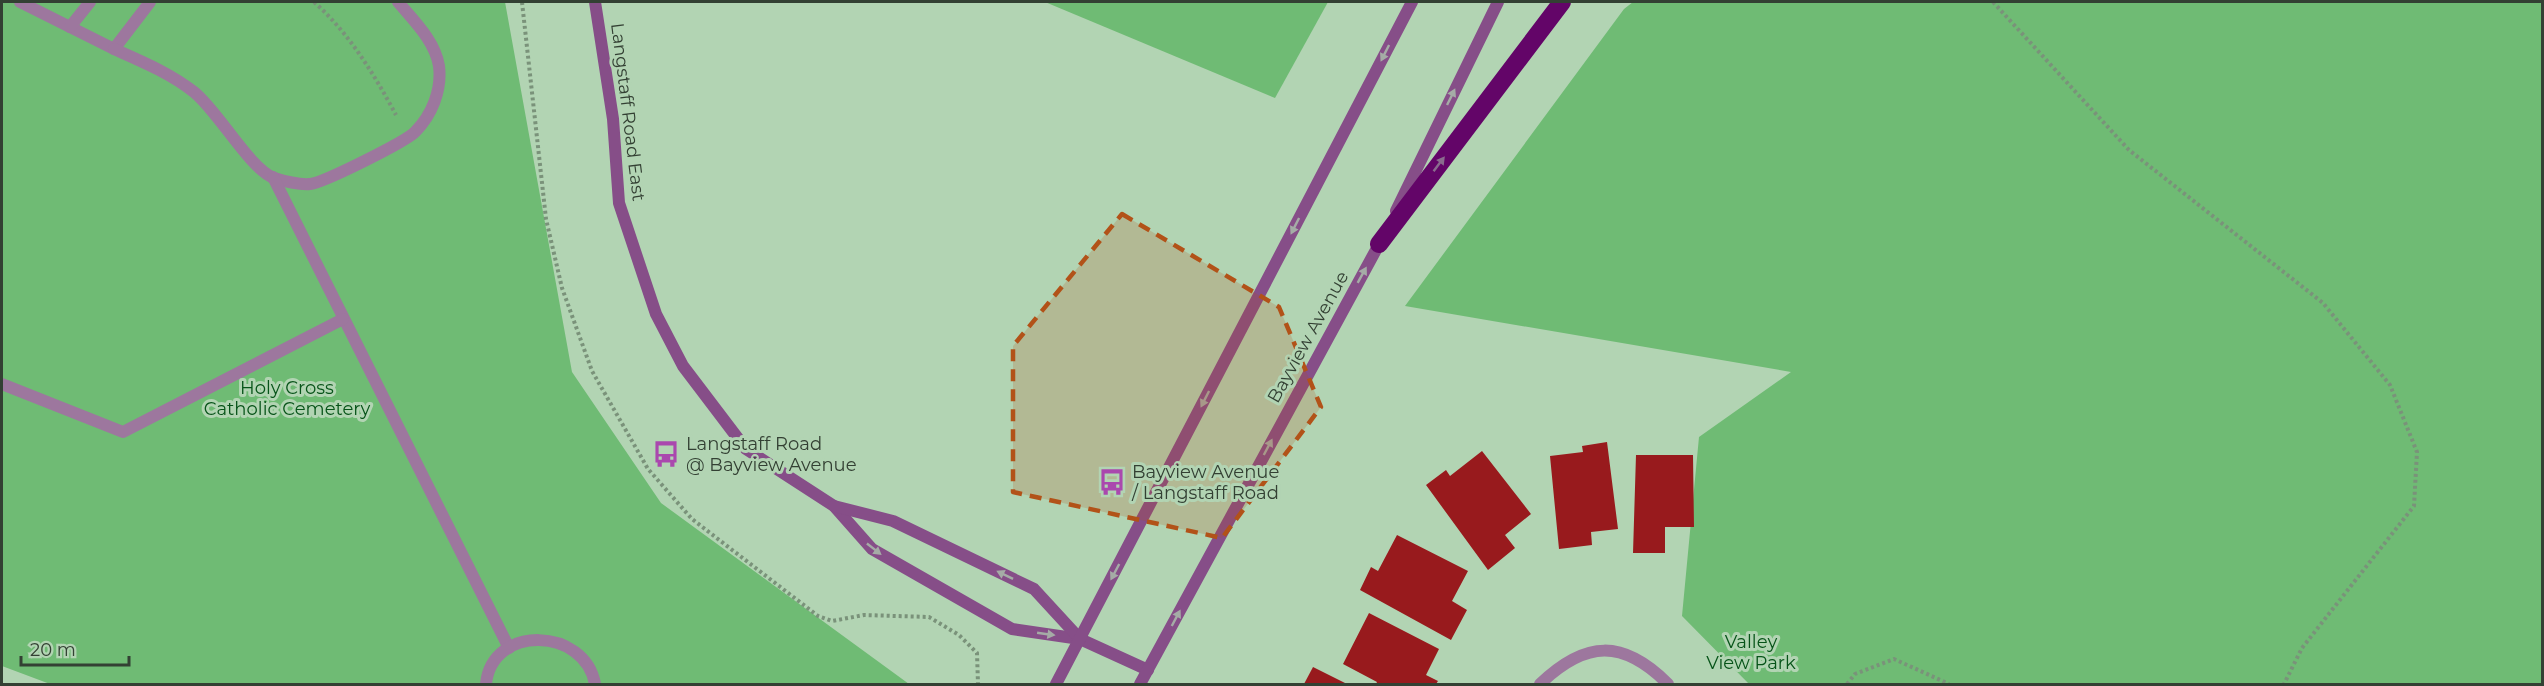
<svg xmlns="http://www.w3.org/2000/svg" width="2544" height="686" viewBox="0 0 2544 686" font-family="Montserrat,sans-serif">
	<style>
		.green { fill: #6fbb74 }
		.building { fill: #981a1d }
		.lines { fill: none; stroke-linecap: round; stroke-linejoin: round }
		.path { stroke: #7a927a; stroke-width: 4; stroke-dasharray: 3 3; stroke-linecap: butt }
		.lane { stroke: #9d779e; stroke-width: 12 }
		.street { stroke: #9d779e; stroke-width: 12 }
		.secondary { stroke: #864e88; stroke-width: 12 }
		.highway { stroke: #630568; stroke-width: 18 }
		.oneway { fill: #a5aca6 }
		.oneway2 { fill: #8a6c8e }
		.marked { fill: #b25218; fill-opacity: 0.2; stroke: #b25218; stroke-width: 4.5; stroke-dasharray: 12 8; stroke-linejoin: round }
		.labels { text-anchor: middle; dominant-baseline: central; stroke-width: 6; stroke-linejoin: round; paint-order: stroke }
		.street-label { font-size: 18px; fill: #334033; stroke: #b2d4b3 }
		.park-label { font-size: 18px; fill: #075419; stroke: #b2d4b3 }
		.poi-label { font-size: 18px; fill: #334033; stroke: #b2d4b3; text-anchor: start }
	</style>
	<rect width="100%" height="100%" fill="#b2d4b3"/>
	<g class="green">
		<polygon points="2,2 505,2 572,372 661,503 909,684 50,684 2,666"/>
		<polygon points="1045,2 1328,2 1275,98"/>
		<polygon points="1633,2 2542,2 2542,684 1749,684 1682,616 1699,437 1791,372 1405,306 1624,9"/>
	</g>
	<g class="building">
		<polygon points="1607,442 1618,529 1591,532 1592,545 1559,549 1550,456 1583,452 1582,446"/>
		<polygon points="1482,451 1531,514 1505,535 1515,548 1488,570 1426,485 1446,470 1450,476"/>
		<polygon points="1636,455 1693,455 1694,527 1665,527 1665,553 1633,553"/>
		<polygon points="1397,535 1468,571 1452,601 1467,610 1451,640 1360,590 1371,567 1378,571"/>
		<polygon points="1369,613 1439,649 1426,675 1438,681 1436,684 1376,684 1377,682 1343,664"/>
		<polygon points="1313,667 1347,684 1304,684"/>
	</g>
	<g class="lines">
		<g class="path">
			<path d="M314 2C349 33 374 74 396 115"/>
			<polyline points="522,2 546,219 562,288 592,371 648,469 692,519 818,616 832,621 864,615 929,617 959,635 977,653 978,684"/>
			<polyline points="1993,2 2129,150 2323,303 2390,385 2417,452 2414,506 2302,648 2284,684"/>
			<polyline points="1847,684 1855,674 1894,659 1949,684"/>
		</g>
		<g class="lane">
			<polyline points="20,2 114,49 150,2"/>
			<polyline points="70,27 90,2"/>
			<path d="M114 49C141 61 170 73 194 92 218 111 249 168 274 178 283 181 300 185 310 184 323 183 405 142 415 132 432 115 442 90 439 66 435 41 414 21 398 2"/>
			<polyline points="273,177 509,648"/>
			<polyline points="2,384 123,432 343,319"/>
			<path d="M486 684C492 624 585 627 595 684"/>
		</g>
		<path class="street" d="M1540 684C1586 640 1623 639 1668 684"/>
		<g class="secondary">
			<polyline points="595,2 613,119 619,203 656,314 683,366 746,449 834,506 872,549 1012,629 1080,639 1148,670"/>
			<polyline points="1396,211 1498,2"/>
			<polyline points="834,506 893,521 1034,589 1080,639"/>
			<polyline points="1056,684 1412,2"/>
			<polyline points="1140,684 1383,237"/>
		</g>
		<polyline class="highway" points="1379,244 1562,2"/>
	</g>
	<defs><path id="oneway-solid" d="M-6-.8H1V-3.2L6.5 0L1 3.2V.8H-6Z" transform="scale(1.5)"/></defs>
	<g class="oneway">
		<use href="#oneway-solid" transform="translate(1385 53) rotate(117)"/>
		<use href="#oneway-solid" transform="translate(1451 97) rotate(-64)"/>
		<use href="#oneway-solid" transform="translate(1295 226) rotate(117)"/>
		<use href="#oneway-solid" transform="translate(1362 275) rotate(-61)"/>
		<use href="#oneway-solid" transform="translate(1205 399) rotate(117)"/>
		<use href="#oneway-solid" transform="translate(1268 447) rotate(-62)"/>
		<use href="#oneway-solid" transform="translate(874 549) rotate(38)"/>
		<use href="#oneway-solid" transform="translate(1115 572) rotate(118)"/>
		<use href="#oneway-solid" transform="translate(1005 575) rotate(-154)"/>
		<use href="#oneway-solid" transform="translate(1176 618) rotate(-62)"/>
		<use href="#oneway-solid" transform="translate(1046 634) rotate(8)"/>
	</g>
	<use class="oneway2" href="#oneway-solid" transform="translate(1439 164) rotate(-53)"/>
	<path class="marked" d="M1122 214 1279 307 1321 407 1222 538 1013 492V346Z"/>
	<defs>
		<symbol id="bus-bare" viewBox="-9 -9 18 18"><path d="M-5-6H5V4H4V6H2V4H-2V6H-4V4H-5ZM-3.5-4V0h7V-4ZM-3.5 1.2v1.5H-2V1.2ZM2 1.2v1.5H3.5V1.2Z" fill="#aa48ae" stroke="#b2d4b3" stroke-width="2.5" paint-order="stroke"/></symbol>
	</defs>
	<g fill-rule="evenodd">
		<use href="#bus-bare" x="647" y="435" width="38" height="38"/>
		<use href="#bus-bare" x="1093" y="463" width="38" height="38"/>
	</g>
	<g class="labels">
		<g class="street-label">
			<text transform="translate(628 112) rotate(83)">Langstaff Road East</text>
			<text transform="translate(1308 337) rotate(-61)">Bayview Avenue</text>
		</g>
		<g class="park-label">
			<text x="287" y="388">Holy Cross<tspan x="287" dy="21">Catholic Cemetery</tspan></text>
			<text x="1751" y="642">Valley<tspan x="1751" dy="21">View Park</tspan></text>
		</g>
		<g class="poi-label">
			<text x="686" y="444">Langstaff Road<tspan x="686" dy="21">@ Bayview Avenue</tspan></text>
			<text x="1132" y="472">Bayview Avenue<tspan x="1132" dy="21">/ Langstaff Road</tspan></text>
		</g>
	</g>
	<rect width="2544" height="686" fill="none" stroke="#334033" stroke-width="6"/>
	<path d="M21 656v9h108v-9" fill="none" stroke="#334033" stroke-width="3"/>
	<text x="30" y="656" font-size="18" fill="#334033" stroke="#b2d4b3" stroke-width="4.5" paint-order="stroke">20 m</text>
</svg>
